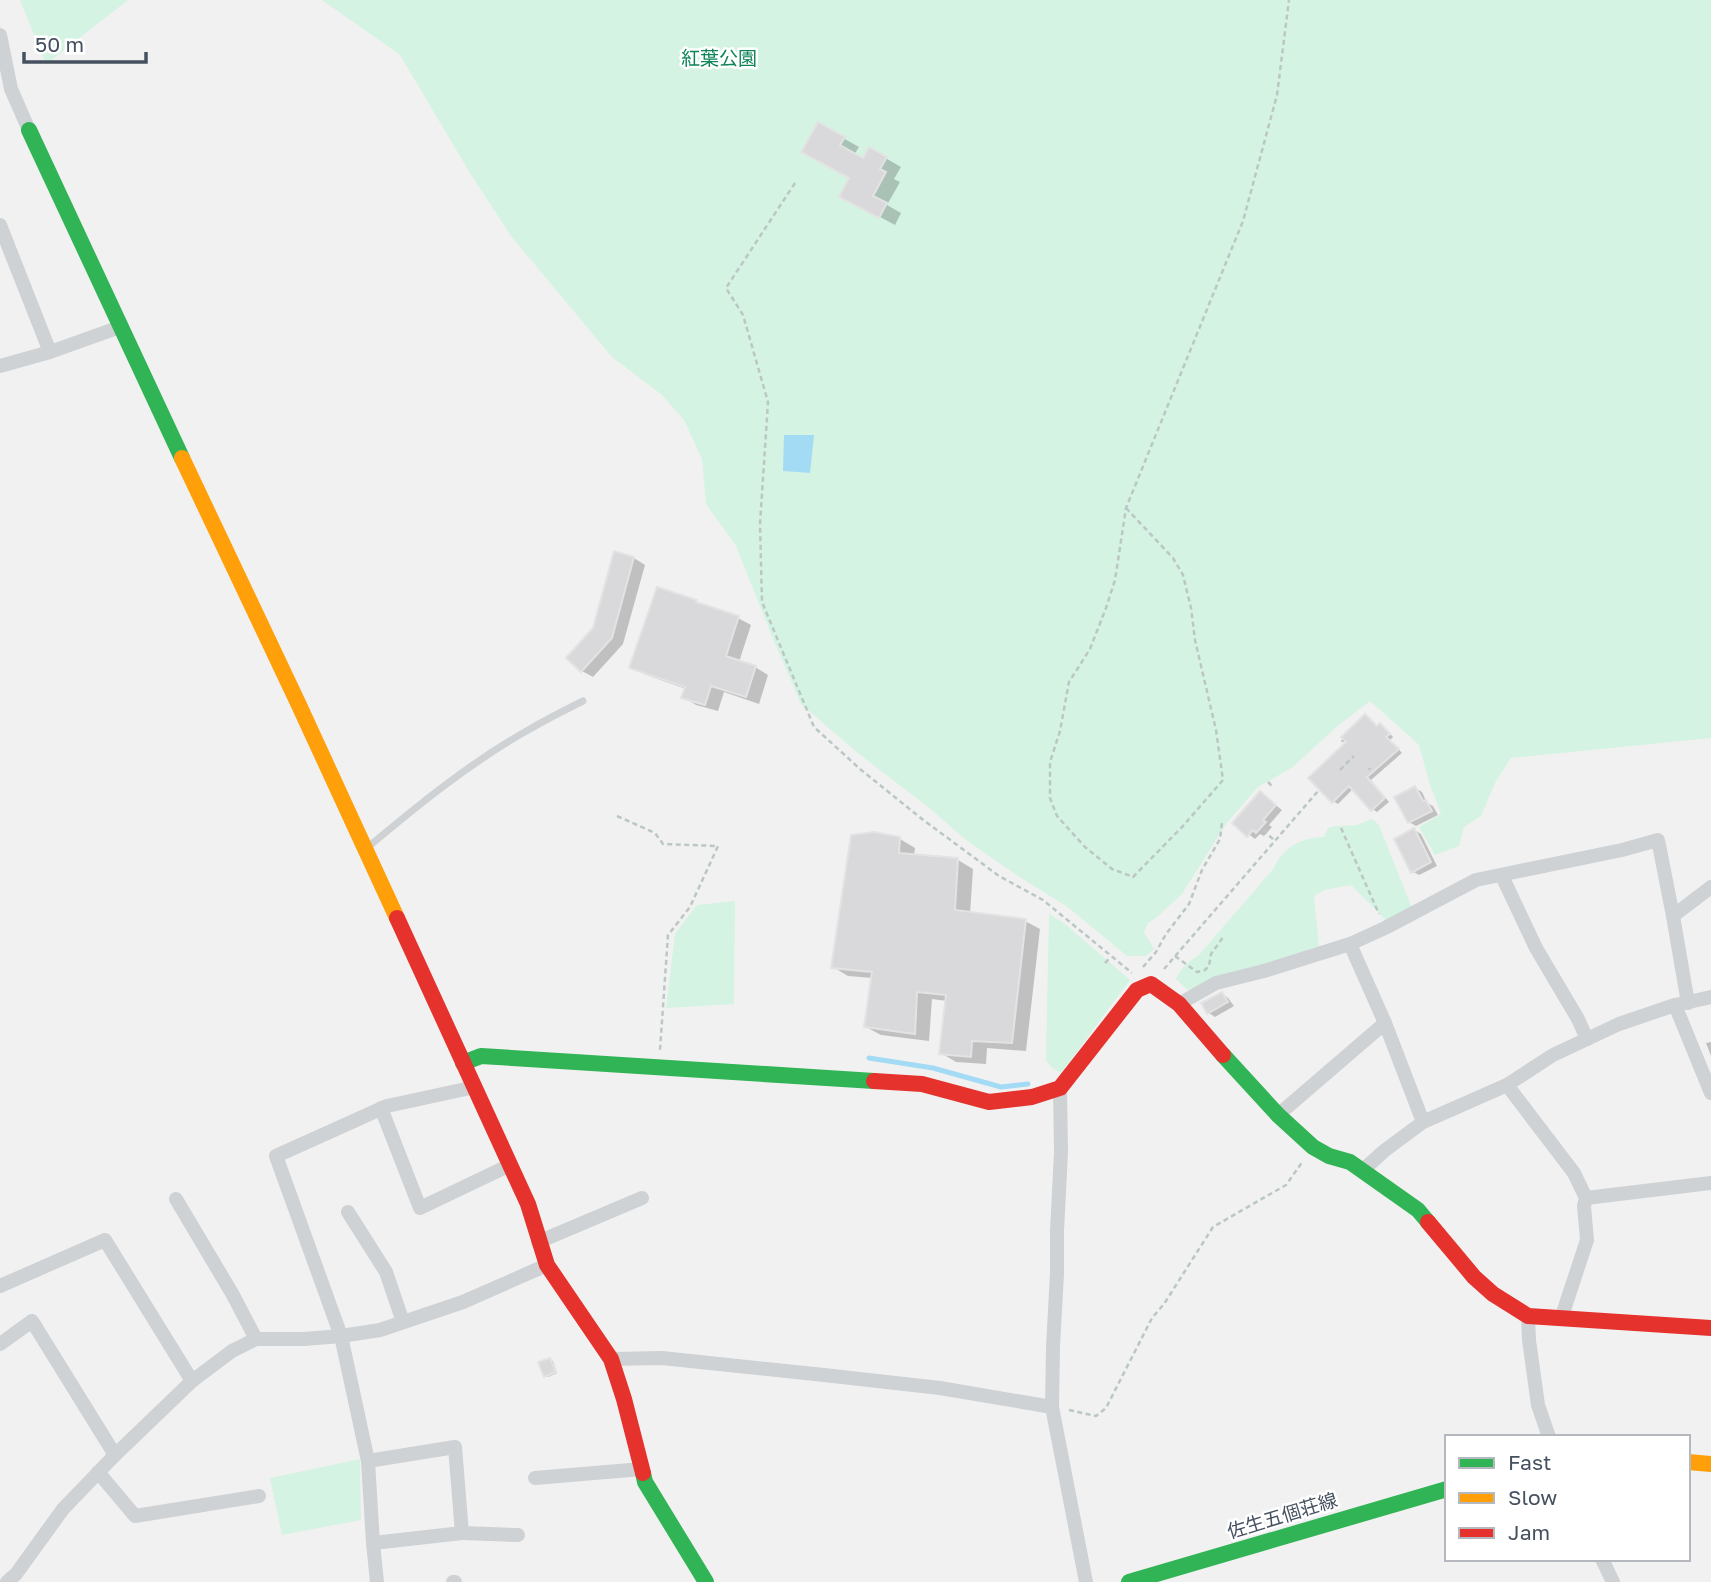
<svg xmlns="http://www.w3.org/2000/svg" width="1711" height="1582" viewBox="0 0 1711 1582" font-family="'Golos Text','Noto Sans JP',sans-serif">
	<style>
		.green { fill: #d4f3e3 }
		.water { fill: #a4dbf4 }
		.shadow { fill: #0003 }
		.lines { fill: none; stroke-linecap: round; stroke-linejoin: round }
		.stream { stroke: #a4dbf4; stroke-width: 5 }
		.building { fill: #d9d9db; stroke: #e3e3e4; stroke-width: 2 }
		.path { stroke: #bac7c5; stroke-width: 2.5; stroke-dasharray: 5 3.5; stroke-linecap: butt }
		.lane { stroke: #ced2d5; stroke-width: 7 }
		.street { stroke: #ced2d5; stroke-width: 14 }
		.fast { stroke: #30b455; stroke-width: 16 }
		.slow { stroke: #ff9f0a; stroke-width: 16 }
		.jam { stroke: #e5322d; stroke-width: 16 }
		.labels { text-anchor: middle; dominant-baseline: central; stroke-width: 5; stroke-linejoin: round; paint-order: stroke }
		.park-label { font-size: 19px; fill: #0d8556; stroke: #fff }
		.street-label { font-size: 19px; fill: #465160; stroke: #fff }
	</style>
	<rect width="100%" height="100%" fill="#f2f1f1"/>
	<g class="green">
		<polygon points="20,0 128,0 46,64"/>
		<polygon points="322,0 1711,0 1711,738 1511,758 1496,781 1481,816 1464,827 1459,846 1435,855 1419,827 1441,814 1429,782 1419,745 1370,701 1334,729 1293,767 1258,787 1226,824 1182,894 1157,917 1148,923 1144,932 1154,949 1146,956 1127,956 1069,908 1015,874 966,840 928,807 859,754 801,704 771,634 736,546 706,504 702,459 684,420 662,395 612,357 511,236 470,173 400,55"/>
		<path d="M1372 819 1379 825 1412 908 1388 922 1351 885 1324 890 1314 896 1319 946 1190 992 1176 979C1180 969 1190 960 1199 955L1274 868C1282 848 1302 837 1324 837L1328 828 1335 826 1357 825Z"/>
		<polygon points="735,901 734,1004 666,1008 675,934 697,905"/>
		<polygon points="1049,914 1064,923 1130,980 1061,1073 1052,1068 1046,1060"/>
		<polygon points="360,1459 361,1520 282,1535 270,1478"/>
	</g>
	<polygon class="water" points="784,435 814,435 810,473 783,471"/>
	<g class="shadow">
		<polygon points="818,124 859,147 854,155 864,160 870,149 901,167 894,179 900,182 887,205 901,213 895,225 856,204 851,178"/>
		<polygon points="616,553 634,558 645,565 623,644 593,677 582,671"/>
		<polygon points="696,602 704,607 738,618 751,625 739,662 755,667 768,675 759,704 724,692 718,711 696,705 683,697 686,689 644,674 631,667"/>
		<polygon points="1366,716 1378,727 1380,725 1385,728 1393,737 1390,740 1402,753 1371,780 1389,802 1377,812 1372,809 1354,788 1338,804 1333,801 1348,742"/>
		<polygon points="1415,788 1422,792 1427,803 1433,806 1438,815 1416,826 1409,822"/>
		<polygon points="1261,794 1282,810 1269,825 1272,827 1264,836 1260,834 1255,839 1234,823"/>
		<polygon points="1414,830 1421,834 1437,866 1419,875 1412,871"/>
		<polygon points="900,839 915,848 914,856 958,860 973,869 970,914 1025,921 1040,929 1026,1051 987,1048 986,1064 956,1062 941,1053 947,1001 932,999 929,1041 881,1035 866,1027 873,978 848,976 833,967"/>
		<polygon points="1222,994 1228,998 1234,1006 1215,1017 1209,1013"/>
		<polygon points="1711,1042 1711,1056 1706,1043"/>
		<polygon points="550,1360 553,1361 557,1373 548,1377 545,1375"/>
	</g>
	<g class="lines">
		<polyline class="stream" points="869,1058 933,1068 1001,1087 1028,1084"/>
	</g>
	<g class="building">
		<polygon points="818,122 845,137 840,145 863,158 869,147 887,157 880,169 886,172 873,196 887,203 879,218 839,197 849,178 801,152"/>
		<polygon points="614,551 634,557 612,638 581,672 566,658 593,628"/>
		<polygon points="657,587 697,600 696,602 739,616 726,656 756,666 746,697 711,686 705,705 681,698 685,687 629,668"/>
		<polygon points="1365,714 1377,726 1380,723 1390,734 1386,737 1399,749 1367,777 1385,798 1371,811 1349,786 1332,803 1308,778 1346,742 1341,737"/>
		<polygon points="1415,786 1423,801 1426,800 1432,811 1408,823 1394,797"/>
		<polygon points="1260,791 1276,805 1263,820 1266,822 1256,833 1253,830 1247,837 1232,823"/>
		<polygon points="1414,828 1431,862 1411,873 1394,839"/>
		<polygon points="874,832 900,837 899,853 958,858 955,910 1026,919 1012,1043 972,1041 971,1057 939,1054 946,995 917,992 915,1034 864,1027 872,972 831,968 851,835"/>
		<polygon points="1222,992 1228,1002 1207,1014 1201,1003"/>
		<polygon points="550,1358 556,1372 544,1377 538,1362"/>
	</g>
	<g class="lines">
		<g class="path">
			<polyline points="795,183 726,288 743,315 768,402 760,524 762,602 814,727 860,769 922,819 999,876 1043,900 1132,973"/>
			<polyline points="1126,508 1173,558 1183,575 1191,608 1195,640 1216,730 1223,780 1183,826 1133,877 1112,869 1085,847 1057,816 1050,798 1050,762 1060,731 1069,682 1090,649 1106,608 1115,580 1126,508 1243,221 1277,95 1289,0"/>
			<polyline points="1342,742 1343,740"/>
			<polyline points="1340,770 1354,756"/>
			<polyline points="1369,770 1370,768"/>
			<polyline points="1268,782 1272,786"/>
			<polyline points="617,816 655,833 663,844 718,846 690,907 668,935 660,1050"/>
			<polyline points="1341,828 1379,914"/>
			<polyline points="1263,830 1274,840"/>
			<polyline points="1175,956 1197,972 1205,970 1209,966 1211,954 1224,936"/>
			<polyline points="1105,963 1111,957"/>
			<polyline points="1143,967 1156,952 1166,934 1189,904 1202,870 1220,839 1222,822"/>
			<polyline points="1164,969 1319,790"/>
			<polyline points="1069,1410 1096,1416 1106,1408 1152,1318 1164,1304 1213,1227 1286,1185 1303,1161"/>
		</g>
		<path class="lane" d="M367 848C418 805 471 762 530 729 547 719 565 710 583 701"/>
		<g class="street">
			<polyline points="0,35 11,89 29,130"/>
			<polyline points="0,225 50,352"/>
			<polyline points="0,366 50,352 120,327"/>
			<polyline points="1502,876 1536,948 1578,1019 1587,1039"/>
			<polyline points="1350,944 1385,1023"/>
			<polyline points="1688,1003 1673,916 1711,887"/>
			<polyline points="1179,1004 1216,983 1264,971 1350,944 1385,928 1476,880 1622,850 1658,840 1673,916"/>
			<polyline points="1675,1005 1711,1093"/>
			<polyline points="1507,1085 1574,1173 1586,1198"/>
			<polyline points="1060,1088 1061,1152 1057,1231 1057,1273 1053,1347 1052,1407 1086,1582"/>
			<polyline points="381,1108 420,1208 510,1165"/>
			<polyline points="1278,1115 1385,1023 1423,1122"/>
			<polyline points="1362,1171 1384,1151 1423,1122 1507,1085 1553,1055 1619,1024 1675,1005 1711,997"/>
			<polyline points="176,1199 233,1295 256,1339"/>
			<polyline points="348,1212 386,1272 403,1322"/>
			<polyline points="538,1242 642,1198"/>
			<polyline points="0,1286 105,1240 192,1381"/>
			<polyline points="1528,1316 1529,1340 1538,1405 1549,1437"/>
			<polyline points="1561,1319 1587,1240 1584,1206 1586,1198 1711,1183"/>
			<polyline points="0,1344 32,1321 115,1455"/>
			<polyline points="611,1359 662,1358 824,1375 940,1388 1052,1407"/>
			<polyline points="368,1461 455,1447 462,1533 518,1535"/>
			<polyline points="98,1472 135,1516 259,1496"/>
			<polyline points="535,1478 642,1469"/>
			<polyline points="373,1543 462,1533"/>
			<polyline points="1602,1559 1613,1582"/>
			<polyline points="7,1582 16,1574 63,1509 115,1455 192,1381 232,1351 256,1339 304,1339 341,1336 380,1330 463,1302 547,1265"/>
			<polyline points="377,1582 373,1543 368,1461 341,1336 276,1156 387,1106 475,1087"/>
			<polyline points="453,1582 455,1582"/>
		</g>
		<g class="fast">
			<polyline points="29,130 182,458"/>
			<polyline points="1223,1055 1278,1115 1313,1147 1329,1156 1350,1162 1418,1210 1428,1222"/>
			<polyline points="463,1063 481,1056 874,1081"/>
			<polyline points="643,1473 645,1482 706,1582"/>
			<polyline points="1129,1582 1447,1489"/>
		</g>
		<g class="slow">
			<polyline points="182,458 298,703 397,918"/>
			<polyline points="1688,1462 1711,1464"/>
		</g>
		<g class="jam">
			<polyline points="397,918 528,1204 547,1265 611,1359 624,1399 643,1473"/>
			<polyline points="874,1081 922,1084 989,1102 1032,1097 1060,1088 1137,990 1151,984 1179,1004 1223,1055"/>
			<polyline points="1428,1222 1474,1277 1493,1294 1528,1316 1711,1328"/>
		</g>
	</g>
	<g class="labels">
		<g class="park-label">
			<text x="719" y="57">紅葉公園</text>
		</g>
		<g class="street-label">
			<text transform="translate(1282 1515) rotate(-17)">佐生五個荘線</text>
		</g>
	</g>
	<rect x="1445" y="1435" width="245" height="126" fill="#ffffff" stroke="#b5b9bf" stroke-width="2"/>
	<rect x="1459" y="1458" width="35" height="10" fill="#30b455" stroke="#b5b9bf" stroke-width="2"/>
	<text x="1508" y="1470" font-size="21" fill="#465160">Fast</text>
	<rect x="1459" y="1493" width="35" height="10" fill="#ff9f0a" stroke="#b5b9bf" stroke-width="2"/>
	<text x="1508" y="1505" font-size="21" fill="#465160">Slow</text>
	<rect x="1459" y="1528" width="35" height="10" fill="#e5322d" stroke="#b5b9bf" stroke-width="2"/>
	<text x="1508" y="1540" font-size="21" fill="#465160">Jam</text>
	<path d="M24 52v10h122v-10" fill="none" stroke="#465160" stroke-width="3.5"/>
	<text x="35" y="52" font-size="21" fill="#465160" stroke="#ffffff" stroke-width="5" paint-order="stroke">50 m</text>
</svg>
